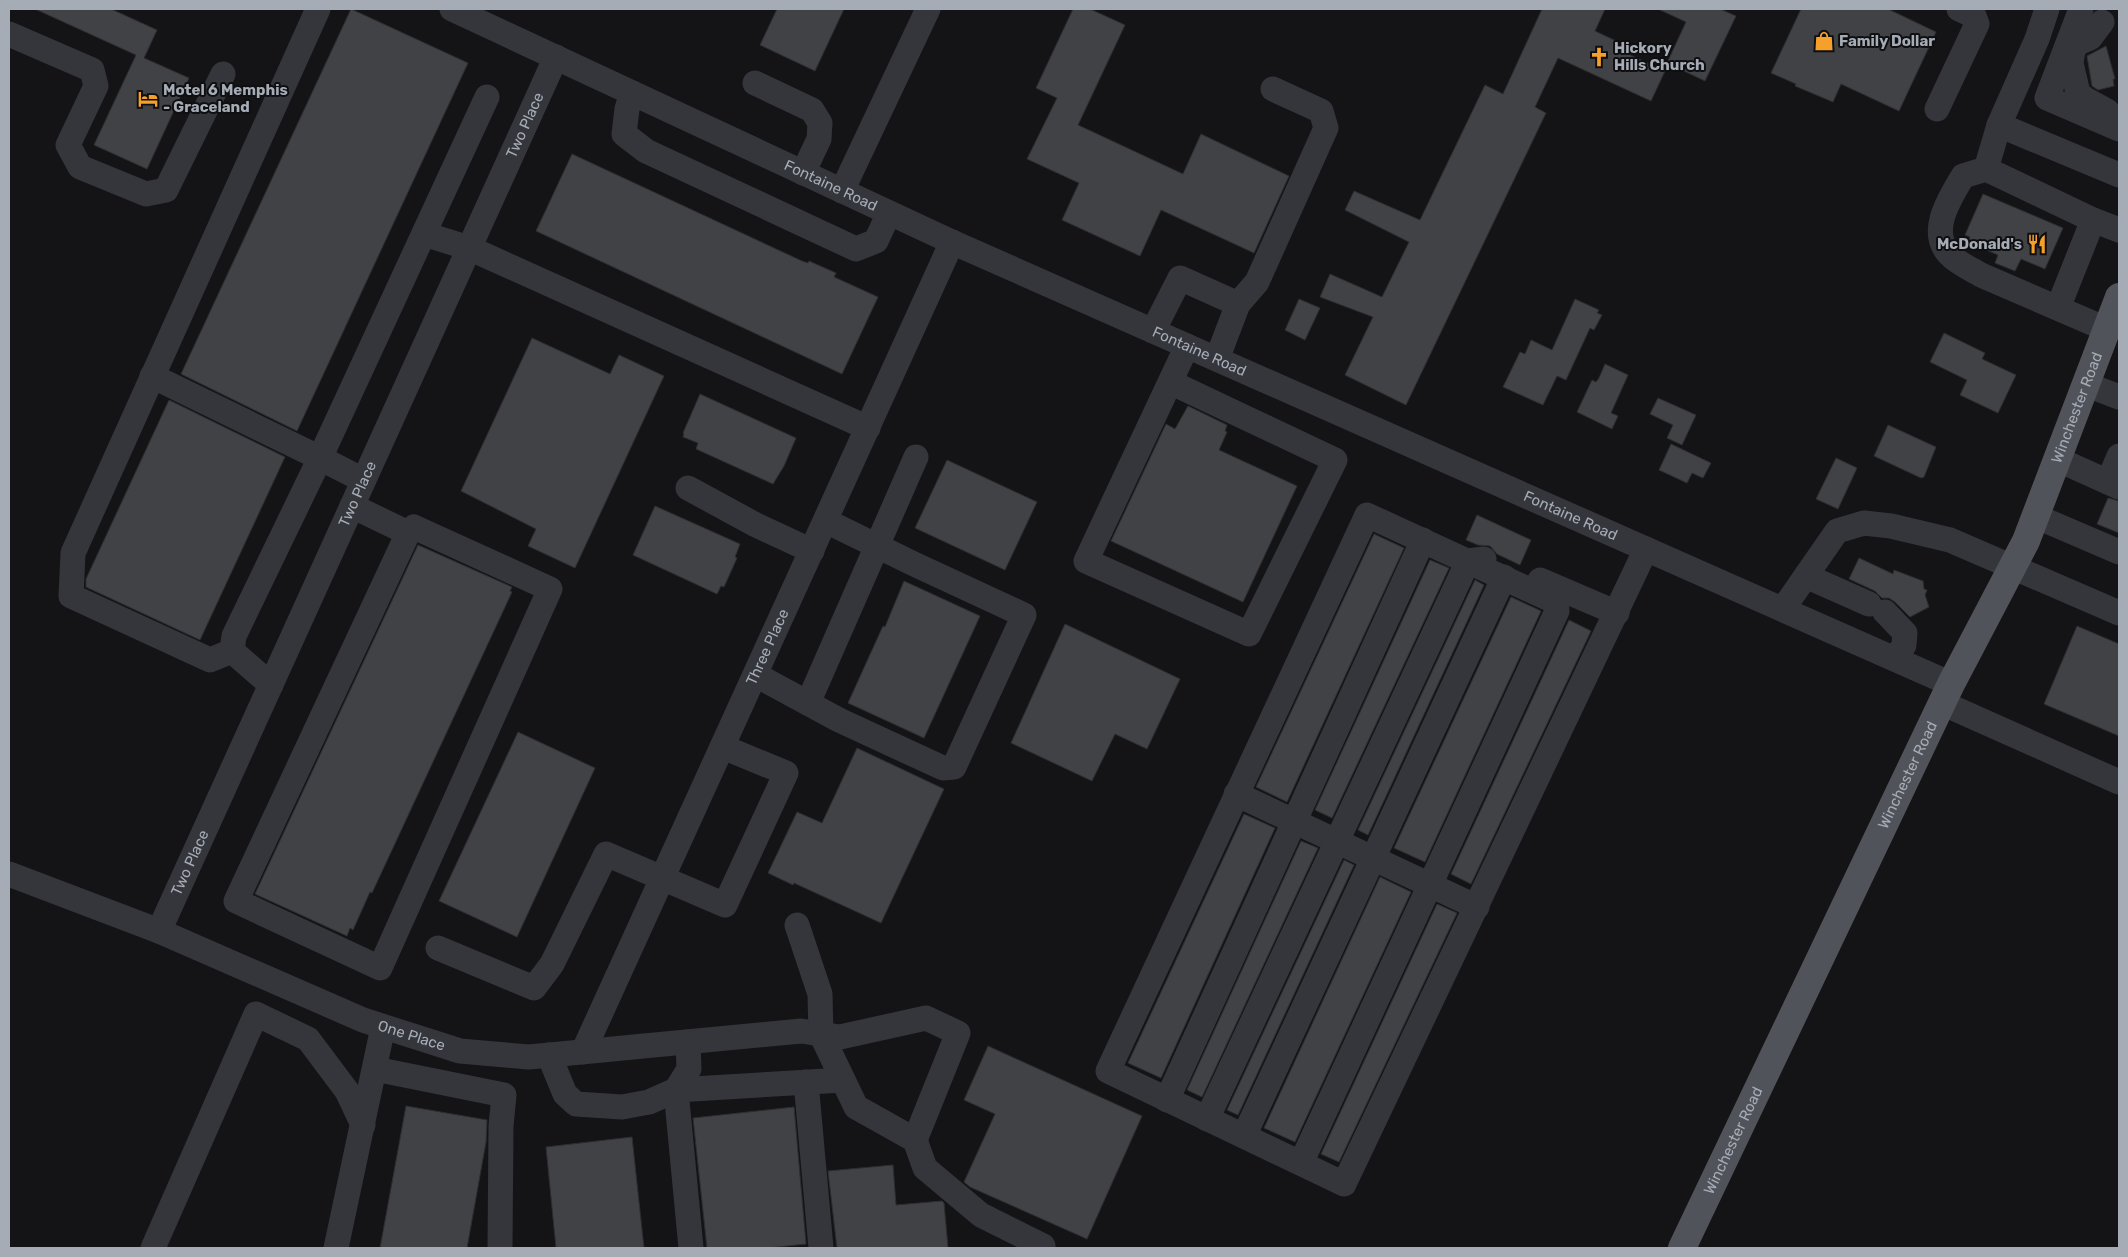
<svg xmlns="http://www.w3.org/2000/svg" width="2128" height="1257" viewBox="0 0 2128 1257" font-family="Rubik,sans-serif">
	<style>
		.building { fill: #404246; stroke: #2e2e32 }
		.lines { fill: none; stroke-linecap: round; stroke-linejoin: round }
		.minor { stroke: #35363b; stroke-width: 25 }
		.major { stroke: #51535a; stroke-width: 28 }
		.labels { text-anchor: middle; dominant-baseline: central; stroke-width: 4; stroke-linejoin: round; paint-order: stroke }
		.poi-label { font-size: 15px; font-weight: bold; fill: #a5acb6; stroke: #0f0f11; text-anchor: start }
		.street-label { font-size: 15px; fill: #a5acb6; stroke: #0f0f11 }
	</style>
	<rect width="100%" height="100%" fill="#141416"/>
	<g class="building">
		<polygon points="35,9 111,9 157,30 144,58 189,78 147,169 94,145 136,55"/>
		<polygon points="351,9 468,63 297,431 181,374"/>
		<polygon points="777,9 844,9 815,71 760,45"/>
		<polygon points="1073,9 1090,9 1125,25 1078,125 1183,174 1201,134 1289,176 1254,253 1161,210 1140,256 1062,220 1079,183 1027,159 1057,98 1036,88"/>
		<polygon points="1542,9 1605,9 1595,31 1631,48 1628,54 1665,71 1651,101 1558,58 1535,107 1546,113 1406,405 1345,375 1373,317 1320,297 1330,274 1382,297 1409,242 1345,210 1354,191 1420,220 1485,85 1503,94"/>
		<polygon points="1658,9 1720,9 1736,16 1705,81 1667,63 1686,22"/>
		<polygon points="1801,9 1888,9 1936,32 1899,111 1841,84 1833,102 1795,86 1796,84 1771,73"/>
		<polygon points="2106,46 2115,79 2113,79 2114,86 2098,90 2092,86 2087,56"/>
		<polygon points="572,154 802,261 808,263 809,261 836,273 834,277 878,297 842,374 536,231"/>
		<polygon points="1983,194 2063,228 2045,269 2021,259 2015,271 1995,263 1998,255 1968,242 1970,237 1965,235"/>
		<polygon points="1299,299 1320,308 1305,340 1285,330"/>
		<polygon points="1575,299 1599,310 1597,313 1602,315 1594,330 1590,328 1566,380 1557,376 1543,405 1503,387 1520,352 1525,354 1531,340 1552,350"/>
		<polygon points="1944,333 1985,353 1982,359 2016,375 1998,413 1960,395 1967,380 1930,362"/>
		<polygon points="532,338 610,374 619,355 664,376 575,568 528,546 536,529 461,491"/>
		<polygon points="1605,364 1628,375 1611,413 1618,416 1612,429 1577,412 1592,380 1596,382 1599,378"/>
		<polygon points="700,394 796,438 784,466 773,484 696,449 698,443 683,437 684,434 683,433"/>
		<polygon points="1658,398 1696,415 1682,445 1667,438 1673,425 1650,414"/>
		<polygon points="169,400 285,457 200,640 86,587 86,579"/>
		<polygon points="1188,406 1227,425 1225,431 1227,432 1219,450 1297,486 1243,602 1111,541 1166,424 1175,429"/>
		<polygon points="1888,425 1936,447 1924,477 1921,478 1874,456"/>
		<polygon points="1671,444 1711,463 1703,478 1692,473 1687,483 1659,470"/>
		<polygon points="1836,458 1857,468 1838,509 1816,499"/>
		<polygon points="947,460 1037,502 1005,570 915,528"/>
		<polygon points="2108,498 2119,501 2119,533 2097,524"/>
		<polygon points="655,506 740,544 735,557 737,558 724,587 721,586 717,594 633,555"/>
		<polygon points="1477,515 1531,540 1520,565 1497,554 1490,546 1478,545 1466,540"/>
		<polygon points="1374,534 1404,548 1287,802 1256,787"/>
		<polygon points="418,545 512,587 510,591 512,592 372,893 370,892 353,930 350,928 347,936 255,894"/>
		<polygon points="1859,558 1893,574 1894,570 1923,581 1924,589 1927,590 1925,595 1929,607 1910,617 1895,602 1889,598 1882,598 1875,591 1849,579"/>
		<polygon points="1430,560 1449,568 1332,818 1315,810"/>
		<polygon points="1475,580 1484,585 1368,835 1358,830"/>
		<polygon points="904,581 980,616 924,738 848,703 883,626 885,627"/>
		<polygon points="1511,597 1541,611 1425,862 1394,848"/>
		<polygon points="1569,620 1591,631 1471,884 1451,874"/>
		<polygon points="1065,624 1180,679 1147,749 1115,734 1092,781 1011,743"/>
		<polygon points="2077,626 2119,644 2119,736 2044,704"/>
		<polygon points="518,732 595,768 517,937 439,901"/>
		<polygon points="857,748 944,789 881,923 794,883 793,885 768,873 797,812 822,823"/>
		<polygon points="1244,814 1275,828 1161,1078 1128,1063"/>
		<polygon points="1301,841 1318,848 1202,1097 1187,1090"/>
		<polygon points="1344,860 1354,865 1238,1115 1227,1110"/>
		<polygon points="1380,877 1411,892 1295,1142 1264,1128"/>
		<polygon points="1437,904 1457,913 1339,1162 1321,1154"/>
		<polygon points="988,1046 1142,1116 1087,1239 970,1187 964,1182 995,1114 964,1100"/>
		<polygon points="406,1106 487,1120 486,1142 467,1248 380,1248"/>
		<polygon points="794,1107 806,1244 768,1248 707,1248 693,1118"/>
		<polygon points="632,1137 644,1248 556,1248 546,1147"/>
		<polygon points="893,1165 896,1205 942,1201 944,1203 948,1248 837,1248 828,1171"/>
	</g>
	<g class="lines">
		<g class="minor">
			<path id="s1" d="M452 9 952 242 1951 684"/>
			<polyline points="2081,9 2047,98 2119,129"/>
			<polyline points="2102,22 2090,38 2078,43 2073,50 2071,63 2078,93 2085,99 2107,111"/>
			<polyline points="9,34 92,70 96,86 68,145 80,167 146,194 166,190 223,74"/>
			<polyline points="755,83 812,110 820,123 819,139 803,173"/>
			<polyline points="632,93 627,109 624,134 646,151 856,249 876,241 889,213"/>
			<polyline points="1937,109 1977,24 1974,16 1959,9"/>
			<polyline points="1999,125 2119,175"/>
			<polyline points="1986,169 1999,125 2037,39 2047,9"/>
			<polyline points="842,191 928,9"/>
			<polyline points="424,234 469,248 868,428"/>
			<polyline points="1238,304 1257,282 1326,128 1321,111 1273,89"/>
			<polyline points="2058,308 2093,220"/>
			<path d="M2106 329 1981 275C1971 269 1957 263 1949 254 1928 231 1950 198 1963 176L1986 169 2093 220 2119 230"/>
			<polyline points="1153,331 1180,278 1238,304 1217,359"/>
			<polyline points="152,376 320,458 234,636 232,651 271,685"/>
			<polyline points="1170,382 1335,460 1249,634 1086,561 1187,346"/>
			<polyline points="2085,384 2119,397"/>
			<polyline points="2057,459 2119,487"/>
			<polyline points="363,480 320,458 487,97"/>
			<polyline points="2108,482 2119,456"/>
			<polyline points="688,488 756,525 812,551"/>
			<polyline points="352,506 408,533 236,901 380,968 550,589 414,527 408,533"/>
			<polyline points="2035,516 2119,552"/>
			<polyline points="1806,576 1869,604"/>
			<polyline points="1540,580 1617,613"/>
			<polyline points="1783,609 1837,531 1864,523 1891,526 1950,540 2119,613"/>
			<polyline points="1885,612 1905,633 1904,645 1896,659"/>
			<polyline points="232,651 210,660 71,596 73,553 318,9"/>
			<polyline points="756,675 839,720 943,768 954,767 1024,615 914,564 826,521"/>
			<polyline points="808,703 916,457"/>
			<polyline points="1942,703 2119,782"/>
			<polyline points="1236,794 1477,907"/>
			<path id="s2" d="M9 874 159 931 363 1020 460 1051 529 1057 801 1031 840 1037 926 1018 958 1033 915 1140"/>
			<polyline points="797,925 820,994 821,1034 856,1107 915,1140 925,1168 981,1215 1043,1246"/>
			<path id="s3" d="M159 931 556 57"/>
			<polyline points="438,948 534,988 552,964 606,854 725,905 786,773 723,747"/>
			<path id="s4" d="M583 1052 952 242"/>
			<polyline points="549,1055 565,1094 576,1104 622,1107 649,1102 676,1090 689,1069 688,1042"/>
			<polyline points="375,1069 504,1095 501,1126 500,1248"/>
			<polyline points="806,1082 821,1248"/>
			<polyline points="1167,1100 1423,540"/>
			<polyline points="1207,1119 1468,561 1484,559"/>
			<polyline points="1244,1136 1504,577"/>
			<polyline points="1301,1163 1557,611 1556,602 1367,515 1108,1071 1344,1184 1646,549"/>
			<polyline points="153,1248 256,1014 308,1039 347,1091 363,1125"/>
			<polyline points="336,1248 383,1027"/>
			<polyline points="691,1248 676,1090 843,1080"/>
		</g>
		<path class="major" id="s5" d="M1682 1248 1951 684 2026 541 2119 297"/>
	</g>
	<defs>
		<symbol id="shop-bare" viewBox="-9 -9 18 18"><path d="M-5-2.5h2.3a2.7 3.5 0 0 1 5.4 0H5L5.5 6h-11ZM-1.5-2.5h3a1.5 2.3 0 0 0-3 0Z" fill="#f6a02c" stroke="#0f0f11" stroke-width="2.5" paint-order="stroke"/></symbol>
		<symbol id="church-bare" viewBox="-9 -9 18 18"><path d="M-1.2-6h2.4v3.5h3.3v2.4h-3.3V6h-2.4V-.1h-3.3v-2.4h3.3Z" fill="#f6a02c" stroke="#0f0f11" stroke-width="2.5" paint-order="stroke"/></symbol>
		<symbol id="hotel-bare" viewBox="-9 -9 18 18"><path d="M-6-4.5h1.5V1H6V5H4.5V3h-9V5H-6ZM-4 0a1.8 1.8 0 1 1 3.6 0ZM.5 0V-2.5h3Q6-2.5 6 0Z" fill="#f6a02c" stroke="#0f0f11" stroke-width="2.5" paint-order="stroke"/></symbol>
		<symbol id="restaurant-bare" viewBox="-9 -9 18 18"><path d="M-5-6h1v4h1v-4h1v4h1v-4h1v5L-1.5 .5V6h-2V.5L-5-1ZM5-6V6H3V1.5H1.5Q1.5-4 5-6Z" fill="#f6a02c" stroke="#0f0f11" stroke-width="2.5" paint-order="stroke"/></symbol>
	</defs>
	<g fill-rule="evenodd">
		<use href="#shop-bare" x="1810" y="27" width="28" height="28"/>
		<use href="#church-bare" x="1585" y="43" width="28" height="28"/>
		<use href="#hotel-bare" x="134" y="85" width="28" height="28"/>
		<use href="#restaurant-bare" x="2023" y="230" width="28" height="28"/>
	</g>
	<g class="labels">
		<g class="poi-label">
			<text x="1839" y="41">Family Dollar</text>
			<text x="1614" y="48">Hickory<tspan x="1614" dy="17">Hills Church</tspan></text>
			<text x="163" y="90">Motel 6 Memphis<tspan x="163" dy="17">- Graceland</tspan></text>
			<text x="2022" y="244" text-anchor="end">McDonald's</text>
		</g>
		<g class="street-label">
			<text stroke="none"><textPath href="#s3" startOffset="885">Two Place</textPath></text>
			<text stroke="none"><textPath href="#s1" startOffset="418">Fontaine Road</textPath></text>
			<text stroke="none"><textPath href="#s1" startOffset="822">Fontaine Road</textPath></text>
			<text stroke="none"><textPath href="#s5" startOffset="929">Winchester Road</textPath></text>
			<text stroke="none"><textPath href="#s3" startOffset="480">Two Place</textPath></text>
			<text stroke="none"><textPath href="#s1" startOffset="1228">Fontaine Road</textPath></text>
			<text stroke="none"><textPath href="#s4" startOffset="445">Three Place</textPath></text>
			<text stroke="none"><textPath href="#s5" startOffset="524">Winchester Road</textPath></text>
			<text stroke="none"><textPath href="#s3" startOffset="75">Two Place</textPath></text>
			<text stroke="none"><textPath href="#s2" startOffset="434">One Place</textPath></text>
			<text stroke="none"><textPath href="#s5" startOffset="119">Winchester Road</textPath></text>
		</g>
	</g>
	<rect width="2128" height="1257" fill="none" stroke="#a5acb6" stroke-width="20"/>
</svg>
